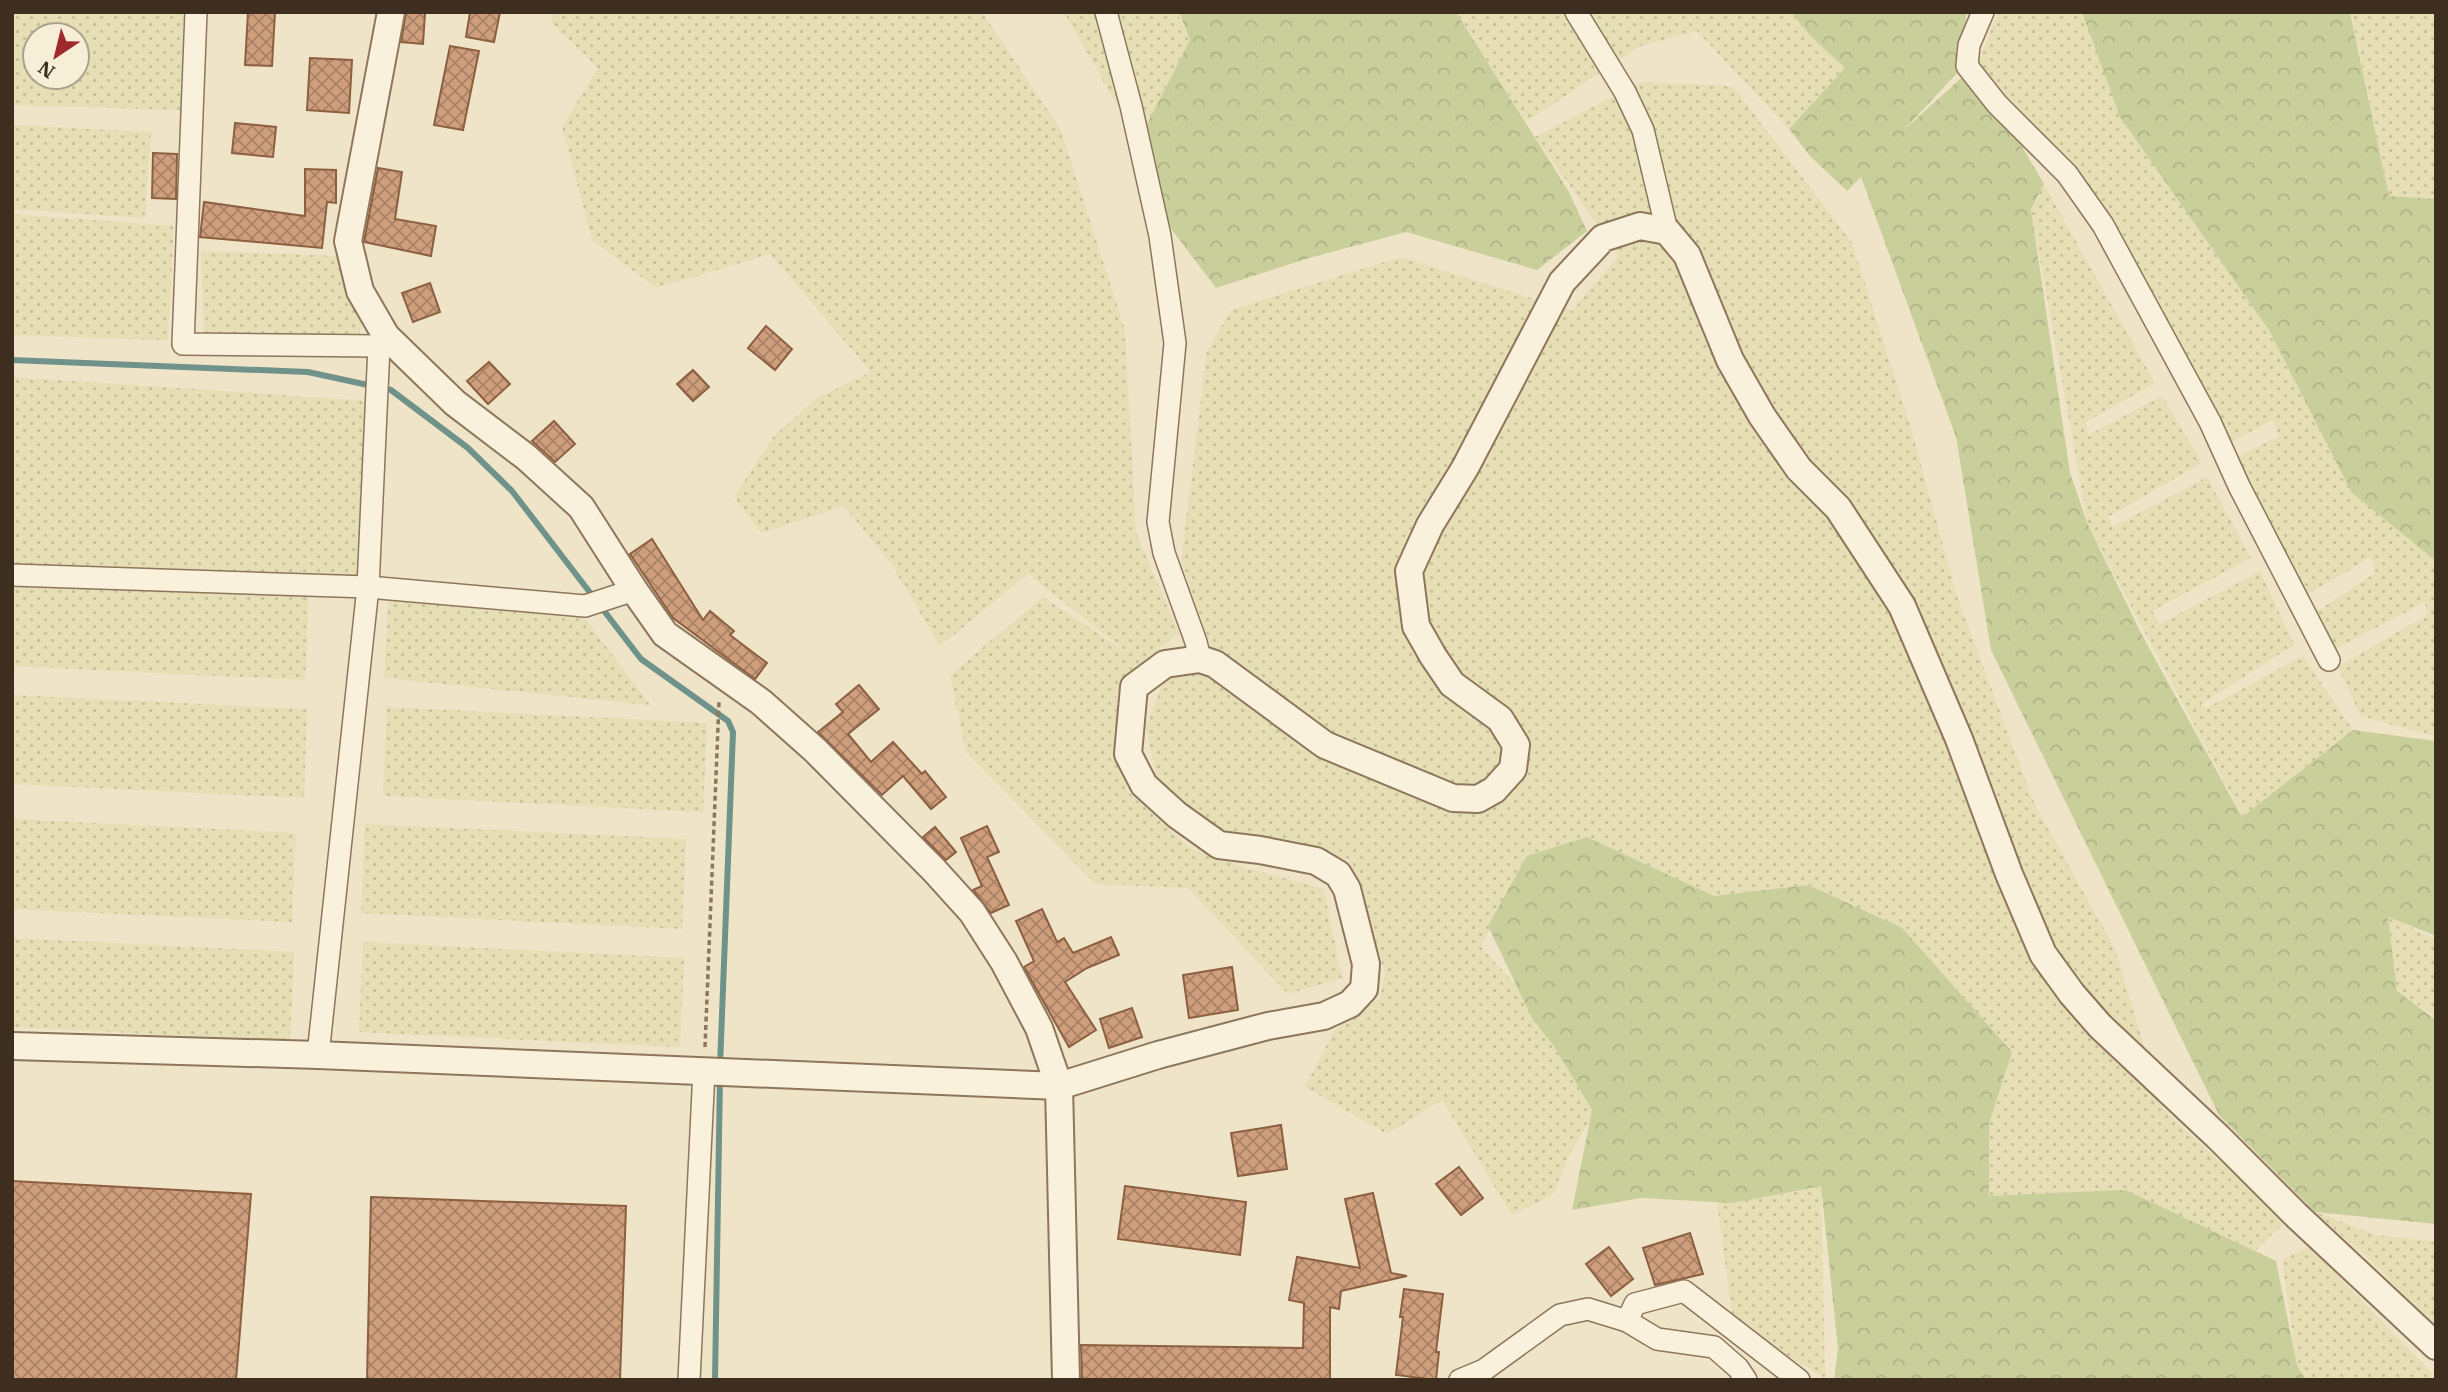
<svg xmlns="http://www.w3.org/2000/svg" width="2448" height="1392" viewBox="0 0 2448 1392" font-family="'IBM Plex Serif',serif">
	<style>
		.farmland { fill: url(#farmland-dots); fill-rule: evenodd }
		.forest { fill: url(#forest-crowns) }
		.lines { fill: none; stroke-linecap: round; stroke-linejoin: round }
		.stream { stroke: #6f938a; stroke-width: 6 }
		.building { fill: url(#building-cross-hatch); stroke: #8d5f41; stroke-width: 2 }
		.minor-casing { stroke: #8d765c; stroke-width: 24 }
		.tertiary-casing { stroke: #8d765c; stroke-width: 30 }
		.path { stroke: #8d765c; stroke-width: 3.5; stroke-dasharray: 5 3.5; stroke-linecap: butt }
		.minor { stroke: #faf1dc; stroke-width: 21 }
		.tertiary { stroke: #faf1dc; stroke-width: 26 }
	</style>
	<defs>
		<pattern id="farmland-dots" width="8" height="8" patternUnits="userSpaceOnUse" patternTransform="scale(1.75)"><rect width="8" height="8" fill="#e6deb5"/><path d="M2 2h.1M6 6h.1" fill="none" stroke="#c6bf9b" stroke-width="1.8" stroke-linecap="round"/></pattern>
		<pattern id="forest-crowns" width="20" height="18" patternUnits="userSpaceOnUse" patternTransform="scale(1.75)"><rect width="20" height="18" fill="#c9cf9b"/><path d="M2 6a3 3 0 1 1 6 0M12 15a3 3 0 1 1 6 0" fill="none" stroke="#aeb285"/></pattern>
		<pattern id="building-cross-hatch" width="8" height="8" patternUnits="userSpaceOnUse" patternTransform="scale(1.75)"><rect width="8" height="8" fill="#cf9f7d"/><path d="M0 0l8 8M0 8l8-8" fill="none" stroke="#a98266"/></pattern>
	</defs>
	<rect width="100%" height="100%" fill="#f0e4c8"/>
	<g class="farmland">
		<path d="M12 12H185L182 110 12 105ZM35 35H77V77H35Z"/>
		<polygon points="552,12 982,12 1061,130 1125,330 1136,533 1179,633 1142,663 1116,693 1126,790 1190,848 1247,868 1324,889 1342,978 1288,994 1188,888 1095,884 966,752 950,675 1043,597 1131,655 1028,574 940,646 890,562 844,506 761,533 734,497 773,437 817,398 871,372 770,254 656,288 592,240 562,127 598,68 552,23"/>
		<polygon points="1064,12 1177,12 1190,40 1138,142"/>
		<polygon points="1456,12 1791,12 1845,68 1789,129 1697,31 1640,46 1526,122"/>
		<polygon points="1998,12 2082,12 2269,330 2345,479 2436,557 2436,737 2361,716 2338,667 2427,615 2425,602 2335,649 2315,613 2375,573 2371,557 2306,595 2228,462 2279,436 2273,420 2221,447 2083,197 1977,66"/>
		<polygon points="2351,12 2436,12 2436,199 2389,196"/>
		<polygon points="1641,82 1733,86 1852,243 1910,425 1957,596 2035,805 2115,949 2163,1109 2285,1222 2255,1251 2145,1199 1989,1196 1989,1124 2012,1052 1808,885 1714,896 1587,837 1518,872 1481,947 1610,1089 1570,1153 1553,1195 1512,1215 1442,1100 1387,1134 1305,1087 1334,1031 1380,998 1385,973 1348,859 1216,828 1159,789 1146,727 1165,678 1211,647 1181,561 1207,351 1231,310 1401,257 1572,311 1619,255 1535,137"/>
		<polygon points="12,125 151,132 145,218 12,209"/>
		<polygon points="2044,184 2155,383 2086,422 2088,435 2162,396 2202,463 2108,517 2113,527 2207,477 2251,558 2152,611 2160,624 2260,571 2294,645 2201,704 2205,709 2303,656 2353,730 2243,817 2088,525 2031,209"/>
		<polygon points="12,214 174,226 168,340 12,335"/>
		<polygon points="201,251 338,256 363,318 358,341 204,335"/>
		<polygon points="12,377 370,401 357,578 12,564"/>
		<polygon points="12,576 309,590 305,680 12,666"/>
		<polygon points="389,588 583,616 650,705 384,678"/>
		<polygon points="12,695 307,709 304,798 12,784"/>
		<polygon points="387,707 707,723 703,812 383,796"/>
		<polygon points="12,819 296,833 292,922 12,909"/>
		<polygon points="365,824 686,839 682,929 361,913"/>
		<polygon points="2388,916 2436,940 2436,1017 2397,991"/>
		<polygon points="12,938 294,952 290,1041 12,1027"/>
		<polygon points="363,942 684,958 680,1047 359,1032"/>
		<polygon points="1821,1186 1825,1378 1733,1323 1717,1202"/>
		<polygon points="2315,1212 2377,1235 2436,1242 2436,1327 2373,1263"/>
		<polygon points="2309,1246 2436,1377 2436,1380 2307,1380 2297,1365 2282,1260"/>
	</g>
	<g class="forest">
		<polygon points="1179,12 1456,12 1569,192 1587,231 1537,270 1406,232 1306,259 1216,288 1169,226 1153,166 1138,142 1190,40"/>
		<polygon points="1791,12 1967,12 1957,73 1904,130 1970,70 1997,104 2044,184 2031,209 2070,473 2088,525 2143,637 2242,817 2353,730 2436,741 2436,936 2388,917 2397,991 2436,1020 2436,1224 2315,1212 2219,1115 1991,650 1956,437 1861,177 1847,191 1810,156 1789,129 1845,68 1810,35"/>
		<polygon points="2082,12 2350,12 2389,196 2436,199 2436,561 2352,493 2269,330 2120,117"/>
		<polygon points="1587,837 1714,896 1808,885 1902,928 2012,1052 1989,1124 1989,1196 2126,1190 2276,1261 2297,1365 2306,1380 1834,1380 1838,1349 1821,1186 1732,1203 1641,1198 1572,1210 1592,1110 1554,1046 1533,1020 1488,926 1527,856"/>
	</g>
	<g class="lines">
		<g class="stream">
			<polyline points="12,360 308,372 391,390 468,448 512,491 641,659 728,721 733,732 720,1066"/>
			<polyline points="715,1380 720,1077"/>
		</g>
	</g>
	<g class="building">
		<polygon points="248,12 275,12 272,66 245,65"/>
		<polygon points="406,12 425,13 423,44 401,42"/>
		<polygon points="470,12 500,12 494,42 466,37"/>
		<polygon points="450,46 479,51 463,130 434,125"/>
		<polygon points="310,58 352,60 349,113 307,110"/>
		<polygon points="235,123 276,127 273,157 232,153"/>
		<polygon points="153,153 177,154 176,199 152,198"/>
		<polygon points="378,168 402,172 395,219 436,226 431,256 364,242"/>
		<polygon points="305,169 336,170 336,203 327,202 322,248 200,237 204,202 305,216"/>
		<polygon points="430,283 440,312 413,322 402,293"/>
		<polygon points="766,326 792,349 775,370 748,348"/>
		<polygon points="489,362 510,384 488,404 467,381"/>
		<polygon points="693,370 709,387 693,401 677,384"/>
		<polygon points="554,421 575,444 555,462 532,441"/>
		<polygon points="652,539 703,620 710,611 734,631 730,635 767,663 755,679 673,618 630,554"/>
		<polygon points="859,685 879,709 848,734 871,762 893,742 922,774 925,771 946,797 931,809 903,776 882,795 818,732 843,712 836,704"/>
		<polygon points="987,826 999,852 987,857 1009,905 991,913 973,890 982,886 961,838"/>
		<polygon points="935,827 956,852 946,860 923,837"/>
		<polygon points="1042,909 1057,942 1064,938 1073,953 1111,937 1119,955 1087,968 1065,982 1096,1030 1069,1047 1024,967 1034,961 1016,921"/>
		<polygon points="1232,967 1238,1010 1189,1018 1183,975"/>
		<polygon points="1132,1008 1142,1037 1109,1048 1100,1019"/>
		<polygon points="1281,1125 1287,1169 1238,1176 1231,1133"/>
		<polygon points="1459,1167 1483,1198 1461,1215 1436,1184"/>
		<polygon points="12,1181 251,1194 236,1380 12,1380"/>
		<polygon points="1125,1186 1246,1202 1240,1255 1118,1239"/>
		<polygon points="1373,1193 1391,1273 1407,1276 1341,1291 1339,1309 1330,1307 1330,1380 1082,1380 1081,1345 1303,1348 1304,1303 1289,1300 1297,1257 1360,1268 1345,1199"/>
		<polygon points="371,1197 626,1206 620,1380 367,1380"/>
		<polygon points="1690,1233 1703,1274 1655,1285 1643,1248"/>
		<polygon points="1609,1247 1633,1279 1611,1296 1586,1264"/>
		<polygon points="1404,1289 1443,1294 1436,1352 1439,1352 1436,1380 1396,1375 1403,1317 1400,1317"/>
	</g>
	<g class="lines">
		<defs>
			<g id="minor">
				<polyline points="196,12 183,344 379,346"/>
				<polyline points="1106,12 1131,106 1160,236 1175,343 1158,522 1164,553 1196,642 1200,659"/>
				<polyline points="1576,12 1625,92 1643,130 1667,231"/>
				<polyline points="1983,12 1969,45 1967,66 1997,104 2067,174 2103,225 2210,422 2239,486 2329,660"/>
				<polyline points="12,575 368,587 585,606 634,590"/>
				<polyline points="318,1055 368,587 379,346 386,336"/>
				<polyline points="1627,1321 1657,1339 1714,1347 1738,1368 1746,1380"/>
				<polyline points="689,1380 704,1070"/>
				<polyline points="1460,1380 1484,1370 1560,1315 1588,1309 1627,1321 1635,1304 1684,1291 1799,1380"/>
			</g>
			<g id="tertiary">
				<polyline points="391,12 348,241 360,291 386,336 455,403 526,457 581,507 634,590 665,634 761,702 815,750 934,870 972,912 1004,962 1039,1028 1059,1086 1066,1380"/>
				<polyline points="12,1046 318,1055 1059,1086 1158,1055 1268,1026 1324,1016 1350,1004 1364,989 1366,964 1347,889 1338,874 1316,861 1260,850 1219,845 1177,815 1144,785 1128,754 1134,687 1165,664 1200,659 1215,664 1325,745 1453,798 1478,799 1494,790 1513,769 1516,745 1500,719 1452,684 1433,656 1416,626 1409,571 1430,525 1465,468 1562,282 1603,238 1640,226 1667,231 1687,255 1730,360 1762,416 1799,469 1838,508 1902,606 1959,739 2009,874 2043,954 2072,994 2100,1026 2218,1137 2296,1215 2436,1346"/>
			</g>
		</defs>
		<use href="#minor" class="minor-casing"/>
		<use href="#tertiary" class="tertiary-casing"/>
		<polyline class="path" points="705,1047 719,702"/>
		<use href="#minor" class="minor"/>
		<use href="#tertiary" class="tertiary"/>
	</g>
	<rect width="2448" height="1392" fill="none" stroke="#3d2e20" stroke-width="28"/>
	<g transform="translate(56 56) rotate(215)"><circle r="33" fill="#f7eed8" stroke="#ada18e" stroke-width="2"/>
	<path d="M0-5L12 26L0 18L-12 26Z" fill="#9e2a2b"/>
	<text y="-10" font-size="19" font-weight="bold" text-anchor="middle" fill="#3d2e20">N</text>
	</g>
</svg>
